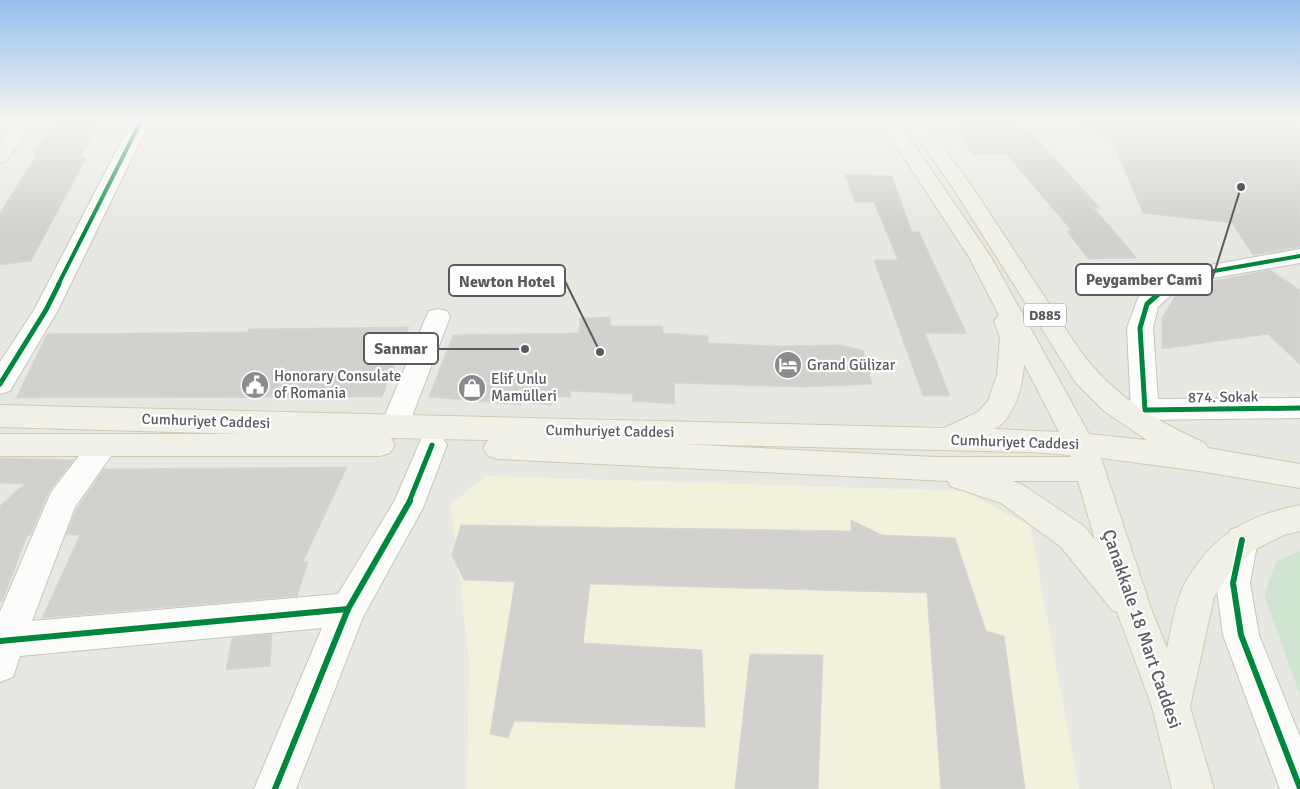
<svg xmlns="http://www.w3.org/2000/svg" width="1300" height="789" viewBox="0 0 1300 789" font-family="Signika,sans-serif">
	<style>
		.commercial { fill: #f2f1db }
		.green { fill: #d0e5d1 }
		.building { fill: #d2d1ce; stroke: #d7d6d2 }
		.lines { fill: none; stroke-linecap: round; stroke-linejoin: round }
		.minor-casing { stroke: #c4c5c3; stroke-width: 2 }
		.major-casing { stroke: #cfcbb1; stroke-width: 2 }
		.minor { fill: #fcfcfb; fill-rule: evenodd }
		.major { fill: #f0f0e6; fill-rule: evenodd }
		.cycleway-far2-casing { stroke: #fff; stroke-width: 6 }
		.cycleway-far1-casing { stroke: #fff; stroke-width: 8 }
		.cycleway-casing { stroke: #fff; stroke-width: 9 }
		.cycleway-far2 { stroke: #00873e; stroke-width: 4 }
		.cycleway-far1 { stroke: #00873e; stroke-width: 5 }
		.cycleway { stroke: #00873e; stroke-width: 6 }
		.labels { text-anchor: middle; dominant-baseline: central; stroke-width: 4.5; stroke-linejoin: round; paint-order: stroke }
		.shield { fill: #fff; stroke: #8a8c90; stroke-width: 1 }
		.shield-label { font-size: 14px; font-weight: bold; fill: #585b60 }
		.poi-label { font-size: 15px; fill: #585b60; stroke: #fff; text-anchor: start }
		.street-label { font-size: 15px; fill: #585b60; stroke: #fff }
		.near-street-label { font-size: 18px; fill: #585b60; stroke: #fff }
		.leader { fill: none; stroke: #585b60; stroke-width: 2 }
		.callout-dot { fill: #585b60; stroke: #fff; stroke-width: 2 }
		.callout { fill: #fff; stroke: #585b60; stroke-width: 2 }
		.callout-label { font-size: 16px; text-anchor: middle; font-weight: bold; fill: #585b60 }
	</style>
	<rect width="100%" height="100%" fill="#e8e8e3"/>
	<polygon class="commercial" points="486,476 964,491 1030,526 1079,789 467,789 469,660 451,504"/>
	<polygon class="green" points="1300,551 1300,695 1264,595 1276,562"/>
	<g class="building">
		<polygon points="54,121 100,121 80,158 86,158 31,261 0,265 0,213 37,154 33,154"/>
		<polygon points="951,121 1021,121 1100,208 1093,207 1137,258 1088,259 1067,231 1072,231 1006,154 972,154"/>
		<polygon points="1068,121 1300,121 1300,247 1253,255 1232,223 1143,213 1114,145"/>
		<polygon points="845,174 892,176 912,232 919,232 967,334 925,333 950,396 923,396 874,260 898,260 874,202 855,202"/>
		<polygon points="1270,270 1300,290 1300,365 1268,334 1162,349 1162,318 1177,293 1178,295 1203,283"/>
		<polygon points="610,317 610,326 663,326 663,333 708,336 708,343 773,346 841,345 863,350 872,384 804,387 674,383 675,404 632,401 633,394 571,391 570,397 555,397 551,405 522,402 521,405 429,397 453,335 579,333 580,318"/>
		<polygon points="409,327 382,397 16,398 47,334 248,332 249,329"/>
		<polygon points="0,458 74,460 49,491 30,536 27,536 2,602 0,601 0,506 24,484 0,483"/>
		<polygon points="347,467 303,562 308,562 297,596 42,618 80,535 66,535 77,508 104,469"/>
		<polygon points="851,520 882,535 955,538 986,631 1004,636 1025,789 941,789 927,593 590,584 583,643 702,650 705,727 514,721 508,738 490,734 515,582 464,580 452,555 461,525 851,531"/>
		<polygon points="272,634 270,666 226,670 232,638"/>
		<polygon points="750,654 823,655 818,789 735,789"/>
	</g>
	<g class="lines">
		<defs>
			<g id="minor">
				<polygon points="132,121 150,121 58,310 10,391 0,394 0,362 34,310"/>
				<polygon points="1300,249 1300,263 1196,281 1179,288 1158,307 1153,328 1158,399 1300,398 1300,418 1145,420 1135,417 1131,410 1127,328 1138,298 1163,278 1183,270"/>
				<polygon points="438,309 447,311 450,317 408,427 404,435 394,438 384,435 380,427 426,317 429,311"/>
				<polygon points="432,434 442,437 447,445 423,508 363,617 296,789 254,789 322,628 20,656 13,677 0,682 0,612 51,492 93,438 103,435 113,438 118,446 75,507 32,621 338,594 394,502 422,437"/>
				<polygon points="1242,526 1254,530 1258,540 1250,583 1259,635 1300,737 1300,789 1280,789 1223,635 1216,583 1226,540 1230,530"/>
			</g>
			<g id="major">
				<polygon points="16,121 34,121 7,161 0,163 0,143"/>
				<path d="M880 121H898L991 257 1089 434 1147 440 1104 411 1076 383 953 188 906 121H924L973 188 1079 349C1111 394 1155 421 1205 443L1208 448 1300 464V488L1199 471 1101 458 1152 611 1167 648C1171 630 1174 610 1181 592 1184 583 1189 576 1194 569 1220 530 1255 514 1300 505V531L1284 535 1254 550 1229 574 1214 597 1190 707 1214 789H1172L1152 707 1117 612 1112 610 1061 547 1001 503 950 486 948 481 498 459 488 456 483 448 488 440 391 438 395 445 390 453 380 456H0V434H243L0 427V405L944 428 978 412 988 401 997 375 1000 338 994 321 999 315 969 257ZM1024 364 1059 432 995 429C1015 417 1023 386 1024 364ZM680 444 1029 452 1070 455 1071 457H935ZM1012 481H1078L1095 540 1085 527 1023 485Z"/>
			</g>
		</defs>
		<use href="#minor" class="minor-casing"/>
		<use href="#major" class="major-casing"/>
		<use href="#minor" class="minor"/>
		<use href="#major" class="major"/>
		<defs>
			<g id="cycleway-far2">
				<polyline points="58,285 141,121"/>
				<polyline points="1168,285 1191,275 1300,256"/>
			</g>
			<g id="cycleway-far1">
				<polyline points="1170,284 1147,304 1140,328 1145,410 1300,408"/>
				<polyline points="0,384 46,310 59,284"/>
				<polyline points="409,502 432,445"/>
			</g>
			<g id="cycleway">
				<polyline points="1242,540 1233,583 1241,635 1300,788"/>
				<polyline points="0,641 348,609"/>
				<polyline points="275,789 348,609 410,501"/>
			</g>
		</defs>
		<use href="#cycleway-far2" class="cycleway-far2-casing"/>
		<use href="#cycleway-far1" class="cycleway-far1-casing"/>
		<use href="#cycleway" class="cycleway-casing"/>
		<use href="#cycleway-far2" class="cycleway-far2"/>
		<use href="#cycleway-far1" class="cycleway-far1"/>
		<use href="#cycleway" class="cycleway"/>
	</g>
	<linearGradient id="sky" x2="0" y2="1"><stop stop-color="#94bfec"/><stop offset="0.52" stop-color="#f5f5f2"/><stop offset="1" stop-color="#f5f5f2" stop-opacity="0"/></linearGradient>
	<rect width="1300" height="231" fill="url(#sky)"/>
	<defs>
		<symbol id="hotel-disc" viewBox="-11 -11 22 22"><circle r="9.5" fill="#8a8c8e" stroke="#fff"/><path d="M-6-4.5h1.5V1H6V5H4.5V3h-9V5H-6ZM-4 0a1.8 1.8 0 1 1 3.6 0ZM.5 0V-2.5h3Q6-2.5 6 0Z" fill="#fff"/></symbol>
		<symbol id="civic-disc" viewBox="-11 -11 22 22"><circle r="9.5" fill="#8a8c8e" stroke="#fff"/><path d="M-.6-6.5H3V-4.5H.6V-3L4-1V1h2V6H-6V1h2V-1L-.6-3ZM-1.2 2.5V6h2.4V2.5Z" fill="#fff"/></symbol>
		<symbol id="shop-disc" viewBox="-11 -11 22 22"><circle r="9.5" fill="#8a8c8e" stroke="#fff"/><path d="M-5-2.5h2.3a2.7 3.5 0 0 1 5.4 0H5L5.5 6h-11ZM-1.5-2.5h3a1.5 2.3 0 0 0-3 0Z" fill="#fff"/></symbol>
	</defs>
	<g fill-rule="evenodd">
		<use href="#hotel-disc" x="772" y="349" width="32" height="32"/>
		<use href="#civic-disc" x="239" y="369" width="32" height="32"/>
		<use href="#shop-disc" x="456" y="372" width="32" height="32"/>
	</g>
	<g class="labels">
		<rect class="shield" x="1024" y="303.5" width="42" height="23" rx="4"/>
		<g class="shield-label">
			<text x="1045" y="315">D885</text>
		</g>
		<g class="poi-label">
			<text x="807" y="365">Grand Gülizar</text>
			<text x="274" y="376">Honorary Consulate<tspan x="274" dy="17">of Romania</tspan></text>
			<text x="491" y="379">Elif Unlu<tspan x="491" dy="17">Mamülleri</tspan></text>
		</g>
		<g class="street-label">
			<text transform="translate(1223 397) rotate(-1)">874. Sokak</text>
			<text transform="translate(206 421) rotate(2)">Cumhuriyet Caddesi</text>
			<text transform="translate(610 431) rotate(1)">Cumhuriyet Caddesi</text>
			<text transform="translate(1015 442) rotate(2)">Cumhuriyet Caddesi</text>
		</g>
		<g class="near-street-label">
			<text transform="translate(1142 629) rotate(71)">Çanakkale 18 Mart Caddesi</text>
		</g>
	</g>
	<path class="leader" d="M1241 187L1212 280M600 352L565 281M525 349L438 349"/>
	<g class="callout-dot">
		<circle cx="1241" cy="187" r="5"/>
		<circle cx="600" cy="352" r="5"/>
		<circle cx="525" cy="349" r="5"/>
	</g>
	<g class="callout">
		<rect x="1076" y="264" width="136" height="31" rx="5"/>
		<rect x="449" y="265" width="116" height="31" rx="5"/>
		<rect x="364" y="333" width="74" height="31" rx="5"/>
	</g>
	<g class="callout-label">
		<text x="1144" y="285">Peygamber Cami</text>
		<text x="507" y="287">Newton Hotel</text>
		<text x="401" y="354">Sanmar</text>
	</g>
</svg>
